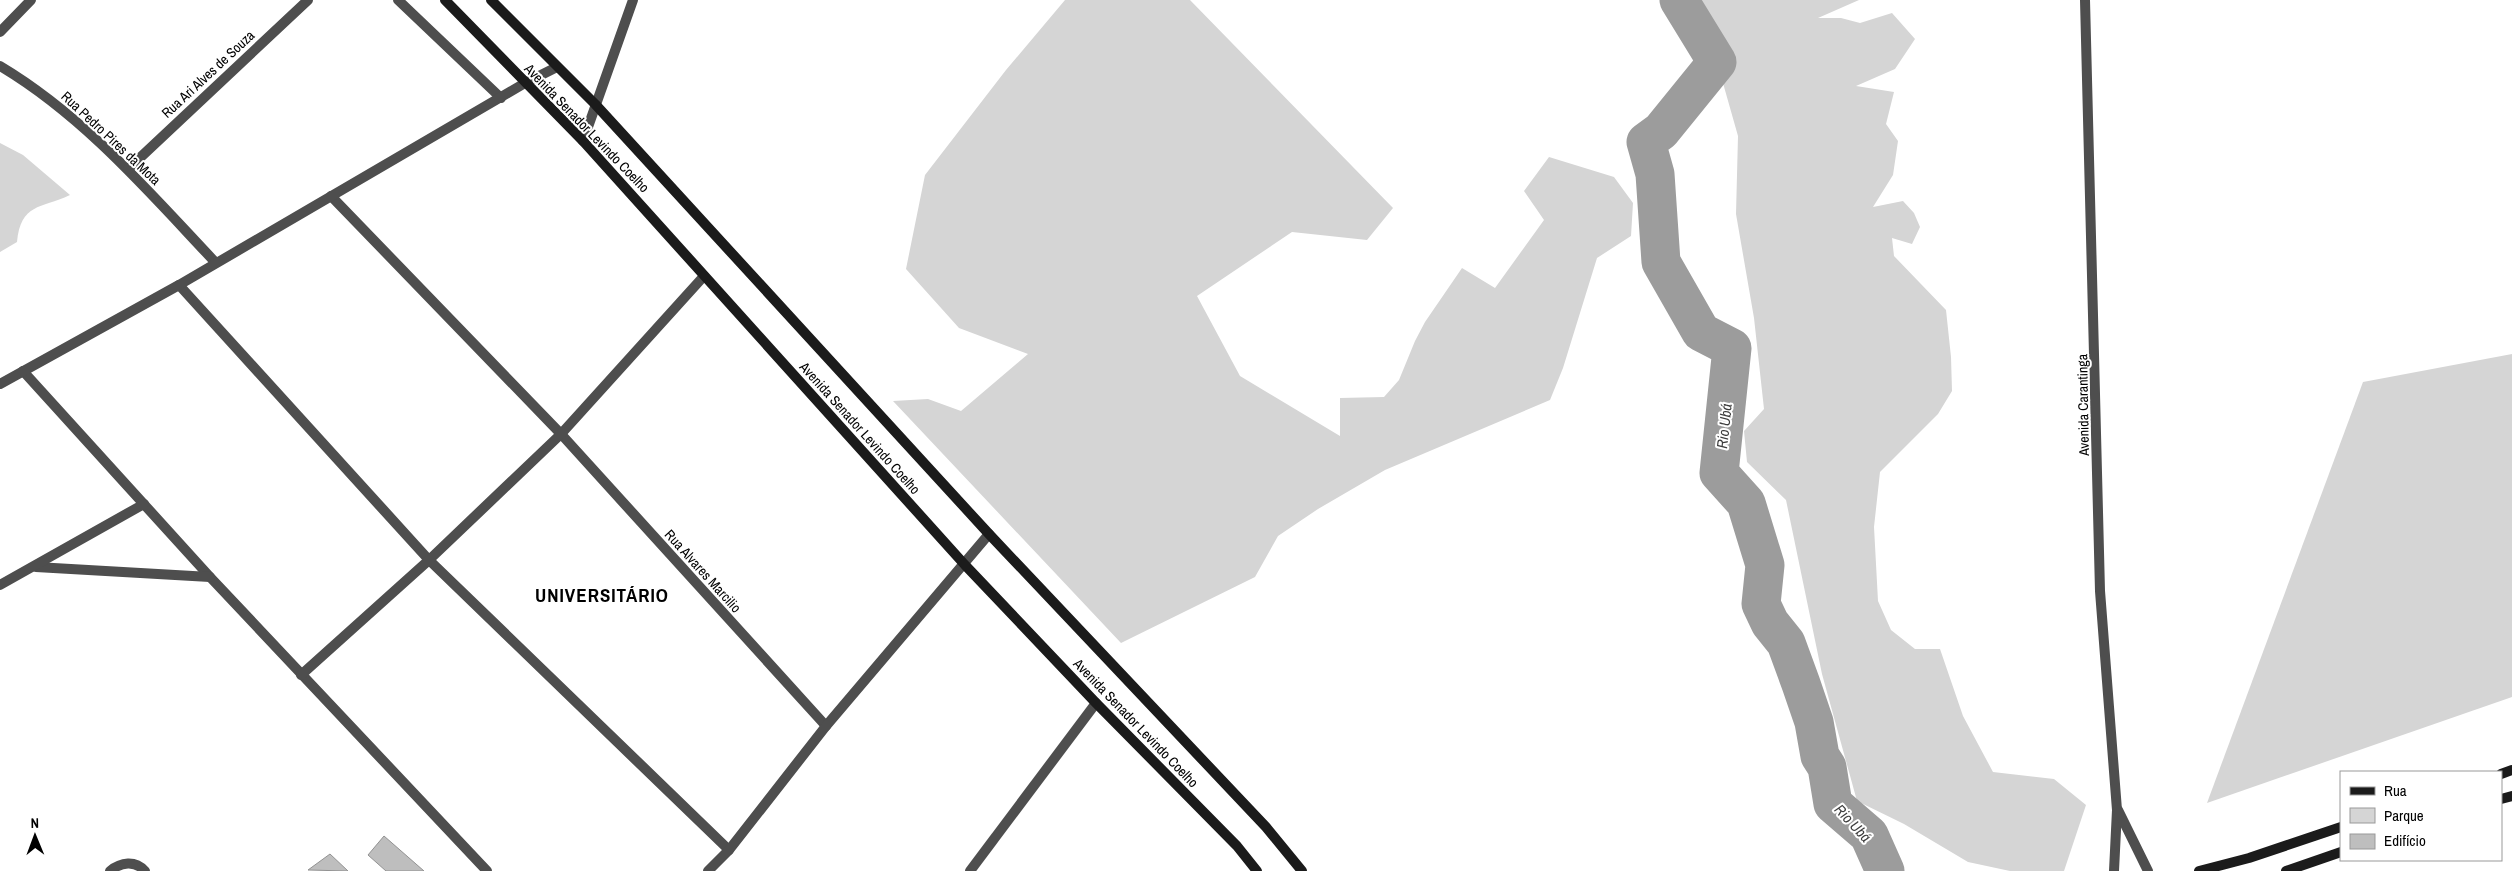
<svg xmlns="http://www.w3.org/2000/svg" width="2512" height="871" viewBox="0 0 2512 871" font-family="'Archivo Narrow',sans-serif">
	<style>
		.green { fill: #d5d5d5 }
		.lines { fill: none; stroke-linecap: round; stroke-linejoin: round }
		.river { stroke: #9c9c9c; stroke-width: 39 }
		.building { fill: #bebebe; stroke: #929292 }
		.street { stroke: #4e4e4e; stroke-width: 10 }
		.secondary { stroke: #1b1b1b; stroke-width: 10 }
		.labels { text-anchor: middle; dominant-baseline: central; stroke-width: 4; stroke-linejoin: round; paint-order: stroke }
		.street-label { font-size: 14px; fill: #000; stroke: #fff }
		.water-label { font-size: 15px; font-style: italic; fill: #3d3d3d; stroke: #fff }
		.district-label { font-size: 19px; font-weight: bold; letter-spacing: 1px; fill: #000; stroke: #fff }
	</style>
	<rect width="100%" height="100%" fill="#fff"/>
	<g class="green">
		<polygon points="1065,0 1190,0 1393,208 1367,240 1292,232 1197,296 1240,376 1340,436 1340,398 1384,397 1399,380 1415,341 1425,322 1462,268 1495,288 1544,220 1524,191 1549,157 1614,177 1633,203 1631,236 1597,258 1563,368 1550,400 1385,470 1318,509 1278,536 1255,577 1121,643 893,401 928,399 961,411 1028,354 959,328 906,269 925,175 1006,70"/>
		<polygon points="1695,0 1859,0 1818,18 1841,18 1860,23 1892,13 1915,39 1895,69 1856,86 1894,92 1886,124 1898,141 1893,175 1873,207 1903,201 1914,213 1920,227 1912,244 1892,238 1894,256 1946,310 1951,357 1952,391 1938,414 1880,472 1874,527 1878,601 1891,630 1915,649 1940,649 1963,716 1993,772 2054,779 2086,805 2064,871 2010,871 1968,862 1904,824 1857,801 1822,674 1786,500 1747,462 1744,431 1764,409 1754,318 1736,214 1738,136 1717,62"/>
		<path d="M0 143 23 155 70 195C40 209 21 203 17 242L0 252Z"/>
		<polygon points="2512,354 2512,697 2207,803 2363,382"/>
	</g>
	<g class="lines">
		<polyline class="river" points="1679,0 1717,62 1661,131 1646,142 1655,174 1661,262 1701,332 1732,348 1719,473 1746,503 1765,565 1761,604 1770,623 1786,643 1801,684 1814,722 1820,756 1827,767 1833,804 1869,835 1885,871"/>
	</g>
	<g class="building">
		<polygon points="384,836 424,871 386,871 368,855"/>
		<polygon points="330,854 348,871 308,870"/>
	</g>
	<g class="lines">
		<g class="street">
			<polyline points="398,0 501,98"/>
			<polyline points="2085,0 2100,591 2117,810 2114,871"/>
			<polyline points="0,32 31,0"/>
			<path d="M0 66C84 116 149 192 215 262"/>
			<polyline points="583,141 633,0"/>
			<polyline points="128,169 308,0"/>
			<polyline points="331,196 561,434 826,726"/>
			<polyline points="179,285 429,560 729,850"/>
			<polyline points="23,371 210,577 487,871"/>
			<polyline points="0,384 179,285 525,83 557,67"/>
			<polyline points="36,567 210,577"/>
			<polyline points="0,585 144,504"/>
			<polyline points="301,675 429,560 561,434 704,276"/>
			<polyline points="2118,810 2148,871"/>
			<path d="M110 871C121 862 135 860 145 871"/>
			<polyline points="708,871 729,850 826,726 989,534"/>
			<polyline points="970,871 1096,703"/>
		</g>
		<g class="secondary">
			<polyline points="445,0 583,141 965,565 1096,703 1237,846 1257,871"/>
			<polyline points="491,0 595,104 989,534 1266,827 1302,871"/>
			<polyline points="2501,774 2512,770"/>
			<polyline points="2501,799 2512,796"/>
			<polyline points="2199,871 2249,858 2341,827"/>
			<polyline points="2286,871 2341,852"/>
		</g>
	</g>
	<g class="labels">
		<g class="street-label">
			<text transform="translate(208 74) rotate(-43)">Rua Ari Alves de Souza</text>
			<text transform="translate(587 128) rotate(46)">Avenida Senador Levindo Coelho</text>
			<text transform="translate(111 138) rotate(43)">Rua Pedro Pires da Mota</text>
			<text transform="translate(2083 405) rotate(-91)">Avenida Carantinga</text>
			<text transform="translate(860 428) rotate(48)">Avenida Senador Levindo Coelho</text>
			<text transform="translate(703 571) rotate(48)">Rua Alvares Marcilio</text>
			<text transform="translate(1136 723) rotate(46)">Avenida Senador Levindo Coelho</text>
		</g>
		<g class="water-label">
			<text transform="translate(1724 426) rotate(-84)">Rio Ubá</text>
			<text transform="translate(1853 823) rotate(47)">Rio Ubá</text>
		</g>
		<g class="district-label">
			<text x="602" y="595">UNIVERSITÁRIO</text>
		</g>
	</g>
	<rect x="2340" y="771" width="162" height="90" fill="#ffffff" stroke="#999999"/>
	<rect x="2350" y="787" width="25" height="8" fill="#1b1b1b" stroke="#999999"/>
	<text x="2384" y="796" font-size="15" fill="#000000">Rua</text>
	<rect x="2350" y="808" width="25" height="15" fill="#d5d5d5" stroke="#999999"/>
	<text x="2384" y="821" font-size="15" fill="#000000">Parque</text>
	<rect x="2350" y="834" width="25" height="15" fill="#bebebe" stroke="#999999"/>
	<text x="2384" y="846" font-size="15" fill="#000000">Edifício</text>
	<g transform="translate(35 836) rotate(359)" stroke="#ffffff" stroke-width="4" paint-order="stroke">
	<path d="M0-4L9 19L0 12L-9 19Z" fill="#000000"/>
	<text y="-8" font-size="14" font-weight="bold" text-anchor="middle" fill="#000000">N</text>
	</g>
</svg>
